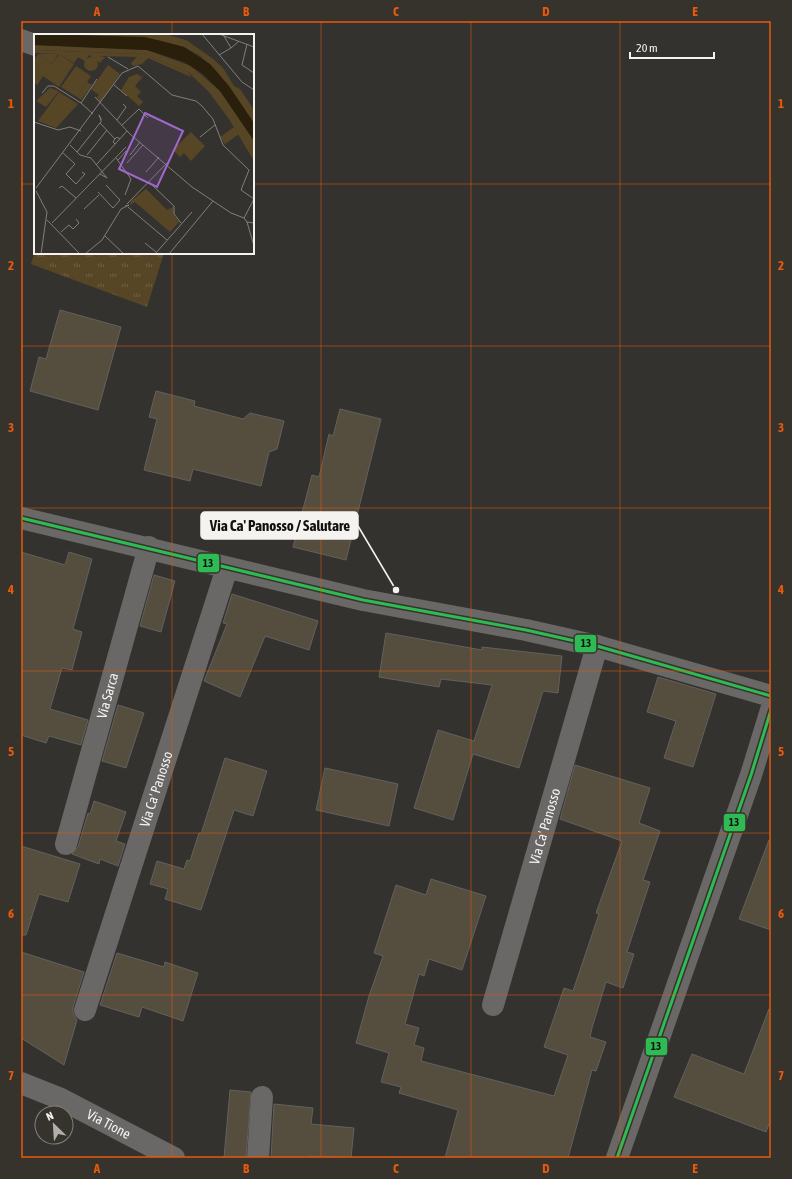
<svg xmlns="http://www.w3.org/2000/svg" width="792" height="1179" viewBox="0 0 792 1179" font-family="'Asap Condensed',sans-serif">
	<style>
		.grass { fill: url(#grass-tufts) }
		.building { fill: #554e3f; stroke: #62615e }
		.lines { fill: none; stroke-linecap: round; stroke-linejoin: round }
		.minor { stroke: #696866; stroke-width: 22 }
		.bus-1-casing { stroke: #36332d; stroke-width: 6 }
		.bus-1 { stroke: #2fbb53; stroke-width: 3 }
		.grid { fill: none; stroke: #e8590c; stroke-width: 1; stroke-opacity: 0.55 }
		.labels { text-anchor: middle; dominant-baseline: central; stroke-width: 4; stroke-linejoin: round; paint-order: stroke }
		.street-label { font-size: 14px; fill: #f5f3ef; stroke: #36332d }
		.inset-road { fill: none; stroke: #817f7c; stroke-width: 1 }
		.view { fill: #a068cd; fill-opacity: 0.15; stroke: #a068cd; stroke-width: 2 }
		.inset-edge { fill: none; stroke: #f5f3ef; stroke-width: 2 }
		.leader { fill: none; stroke: #f5f3ef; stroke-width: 1.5 }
		.callout-dot { fill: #f5f3ef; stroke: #36332d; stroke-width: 1.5 }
		.callout { fill: #f5f3ef; stroke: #f5f3ef; stroke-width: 1.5 }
		.callout-label { font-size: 15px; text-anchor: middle; font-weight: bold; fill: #111 }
		.line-badge { stroke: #36332d; stroke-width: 1.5 }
		.pale-badge-label { font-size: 11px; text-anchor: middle; font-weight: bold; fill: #111 }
		.neatline { fill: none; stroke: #e8590c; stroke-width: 1.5 }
		.grid-label { font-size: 13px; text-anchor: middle; font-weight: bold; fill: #e8590c }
	</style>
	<defs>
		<pattern id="grass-tufts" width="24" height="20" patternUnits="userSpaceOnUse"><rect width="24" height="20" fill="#574625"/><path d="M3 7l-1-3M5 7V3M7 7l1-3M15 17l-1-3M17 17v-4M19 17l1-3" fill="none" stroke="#706145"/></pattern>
	</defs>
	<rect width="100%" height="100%" fill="#34322f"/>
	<polygon class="grass" points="35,252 35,253 164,253 147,307 31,264"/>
	<g class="building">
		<polygon points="60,310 121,327 98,410 30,391 39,357 46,359"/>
		<polygon points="156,391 195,401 194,406 243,419 250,413 284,421 277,449 269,452 261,486 193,469 190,481 144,470 157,419 149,417"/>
		<polygon points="340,409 381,419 346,560 293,547 312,475 319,477 329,434 333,436"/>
		<polygon points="21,552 65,565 69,552 92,559 73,629 82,632 72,670 62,668 50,709 88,720 81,745 49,736 46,743 21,735"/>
		<polygon points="154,575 175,581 161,632 140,626"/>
		<polygon points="232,594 318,621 309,650 265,636 240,697 204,681 227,624 223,623"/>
		<polygon points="386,633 482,650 482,647 562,656 558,693 543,691 519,768 473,754 453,820 414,808 438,730 474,741 492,685 441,679 439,687 379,677"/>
		<polygon points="658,677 716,694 693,767 664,758 676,721 647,712"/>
		<polygon points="118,705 144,713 126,768 102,761"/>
		<polygon points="225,758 267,771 253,816 234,810 201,910 165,899 168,889 150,884 157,861 184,869 187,860 190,861 199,833 201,834"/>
		<polygon points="575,765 650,788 639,823 660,831 643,880 650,882 627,952 634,954 623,988 606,982 592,1028 590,1037 606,1042 596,1071 592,1070 568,1158 445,1158 458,1110 399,1093 401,1087 381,1082 389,1053 356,1043 369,996 383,956 374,953 396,885 426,895 431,879 486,896 462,970 429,959 424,976 419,974 405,1024 419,1028 414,1045 424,1048 421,1061 554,1096 568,1055 544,1047 564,988 573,991 599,914 596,913 622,841 560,819"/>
		<polygon points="325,768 398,784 389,826 316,810"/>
		<polygon points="94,801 126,812 116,841 125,844 118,866 100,859 99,864 72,854 78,847 88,813 90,814"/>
		<polygon points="769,840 771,840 771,930 739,919"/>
		<polygon points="21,846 80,864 68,902 39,894 26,935 21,935"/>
		<polygon points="21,952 84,972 73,1007 73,1013 77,1020 64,1065 21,1038"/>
		<polygon points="117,953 164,967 165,962 198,973 183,1021 142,1007 139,1017 100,1005"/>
		<polygon points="769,1009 771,1009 771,1119 766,1132 674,1097 692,1054 744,1074"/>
		<polygon points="230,1090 251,1092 246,1158 224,1158"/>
		<polygon points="274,1104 313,1108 311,1124 354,1128 351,1158 309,1156 308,1158 271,1158"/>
	</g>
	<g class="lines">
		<g class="minor">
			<polyline points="21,40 35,45"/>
			<polyline points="21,518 363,600 526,630 597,646 771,696"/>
			<path id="s1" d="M66 844 149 547"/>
			<path id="s2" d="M493 1005 597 646"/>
			<path id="s3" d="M85 1010 227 568"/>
			<path id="s4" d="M21 1083 61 1099 174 1158"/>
			<polyline points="258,1158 262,1097"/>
			<polyline points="617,1158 751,775 771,710"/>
		</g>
		<defs>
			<g id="bus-1">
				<polyline points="21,518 363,600 526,630 597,646 771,696"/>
				<polyline points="617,1158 751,775 771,710"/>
			</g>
		</defs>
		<use href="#bus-1" class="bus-1-casing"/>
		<use href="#bus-1" class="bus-1"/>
	</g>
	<path class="grid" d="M172 21V35M321 21V1158M471 21V1158M620 21V1158M21 184H35M253 184H771M172 253V1158M21 346H771M21 508H771M21 671H771M21 833H771M21 995H771"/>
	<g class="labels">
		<g class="street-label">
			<text stroke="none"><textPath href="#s1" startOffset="154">Via Sarca</textPath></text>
			<text stroke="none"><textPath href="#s3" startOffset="232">Via Ca' Panosso</textPath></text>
			<text stroke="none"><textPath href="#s2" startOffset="186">Via Ca' Panosso</textPath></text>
			<text stroke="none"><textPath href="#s4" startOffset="97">Via Tione</textPath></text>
		</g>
	</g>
	<g transform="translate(34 34)">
		<rect width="220" height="220" fill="#34322f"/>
		<path d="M0 16 110 20 154 38 157 43 114 24 108 30 99 32 97 29 103 23 65 22 71 23 66 29 55 21 51 27 44 23 40 29 25 20 0 19ZM4 20H24L18 30ZM74 31 86 40 66 68 63 63 65 61 57 55ZM112 39 101 52 107 58 103 62 109 68 105 72 87 56 95 43 103 40 108 43ZM16 54 25 57 12 73 2 67ZM25 58 44 70 22 94 4 87ZM200 93 205 100 191 110 186 103ZM112 155 133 176 139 173 140 182 145 188 136 198 101 168 96 171 97 167Z" fill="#574625"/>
		<path d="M31 0H131L152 6 178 24 189 34 200 52 206 55 220 76V89L185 40 166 22 150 13 124 6ZM0 11 113 16 157 32 186 57 207 86 220 107V127L195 85 175 58 154 38 110 20 0 16ZM53 48 58 51 47 66 43 63Z" fill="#574625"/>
		<path d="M157 98 171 112 157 127 150 119 146 123 139 116Z" fill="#574625"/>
		<path d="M4 20 18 30 25 20 40 30 25 53 9 42 3 51 0 48V26ZM50 30a7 7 0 1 1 14 0a7 7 0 1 1-14 0ZM42 32 57 42 43 63 27 53Z" fill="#574625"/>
		<path d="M0 0 111 3 150 13 176 30 195 52 220 89V107L186 57 169 40 150 28 113 16 0 11Z" fill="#291f0b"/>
		<path class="inset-road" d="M168 0 208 48 220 56M185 0 220 13M190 2 197 14 205 7M213 10 208 31 220 39M185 21 197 14M74 23 94 35M79 50 93 62M8 59 14 52H20L47 69M61 63 96 100 158 153 197 179 210 184M59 80 47 69 63 45M83 86 92 73 89 70M0 88 24 96 36 93 47 97M66 89 67 88V85L65 81 67 86M88 91 105 75 114 84M166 103 181 91M81 110 79 108 81 105 83 103 86 105M36 111 46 121 57 124 73 144 66 140M43 118 66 89 81 105M29 119 41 130 32 140 42 150 51 140 48 138M53 121 73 96M96 121 106 108M82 124 97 145 91 161M84 126 92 117M93 129 109 111M62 131 93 97M112 138 125 123M115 148 140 172V180L147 189M2 154 88 39 104 32 138 61 162 67 168 72 179 85 189 111 215 136 207 156 220 165M25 154 28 152 42 164M2 157 13 178 7 220M64 158 79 174 86 166 72 151M220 165 210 184 213 188 220 189M93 170 133 129M94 173 133 206M50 175 65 161M13 186 46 220M213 188 220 212M18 189 92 113M27 198 35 191 39 195 45 189 42 185M71 202 90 220M111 209 122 218M51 220 68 206 87 175 95 171 91 172M121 220 158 178M135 220 179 167"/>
		<path class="view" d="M111 79 149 97 123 153 85 135Z"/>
		<rect width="220" height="220" class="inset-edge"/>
	</g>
	<path class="leader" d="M396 590L358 526"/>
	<circle class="callout-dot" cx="396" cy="590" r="4"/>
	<rect class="callout" x="201" y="512" width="157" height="27" rx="4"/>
	<g class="callout-label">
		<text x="280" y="531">Via Ca' Panosso / Salutare</text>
	</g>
	<g class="line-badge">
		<rect x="197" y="553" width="23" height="20" rx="4" fill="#2fbb53"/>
		<rect x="574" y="634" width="23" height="19" rx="4" fill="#2fbb53"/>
		<rect x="723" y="813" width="23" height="19" rx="4" fill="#2fbb53"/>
		<rect x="645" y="1037" width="23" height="19" rx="4" fill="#2fbb53"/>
	</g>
	<g class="pale-badge-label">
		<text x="208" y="567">13</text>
		<text x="586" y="647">13</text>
		<text x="734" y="826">13</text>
		<text x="656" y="1050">13</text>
	</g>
	<rect width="792" height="1179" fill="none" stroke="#36332d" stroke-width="44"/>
	<g transform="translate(54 1125) rotate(335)"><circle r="19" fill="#36332d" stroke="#82807b"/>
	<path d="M0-3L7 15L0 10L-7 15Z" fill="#b1afac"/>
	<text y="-6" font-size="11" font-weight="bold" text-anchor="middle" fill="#f5f3ef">N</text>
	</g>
	<path d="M630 52v6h84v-6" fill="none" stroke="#f5f3ef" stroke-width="2"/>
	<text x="636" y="52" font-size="12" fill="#f5f3ef" stroke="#36332d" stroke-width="3" paint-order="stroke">20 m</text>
	<rect x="22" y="22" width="748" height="1135" class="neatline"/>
	<g class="grid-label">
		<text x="97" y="16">A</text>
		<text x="246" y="16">B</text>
		<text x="396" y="16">C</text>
		<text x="546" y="16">D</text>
		<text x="695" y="16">E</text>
		<text x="11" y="108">1</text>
		<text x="781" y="108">1</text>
		<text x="11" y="270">2</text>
		<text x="781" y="270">2</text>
		<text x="11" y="432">3</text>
		<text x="781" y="432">3</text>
		<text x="11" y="594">4</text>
		<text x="781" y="594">4</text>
		<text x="11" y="756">5</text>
		<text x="781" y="756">5</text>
		<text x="11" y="918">6</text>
		<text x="781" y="918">6</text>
		<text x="11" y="1080">7</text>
		<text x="781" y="1080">7</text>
		<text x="97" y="1173">A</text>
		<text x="246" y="1173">B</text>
		<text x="396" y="1173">C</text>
		<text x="546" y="1173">D</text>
		<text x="695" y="1173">E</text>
	</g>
</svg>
